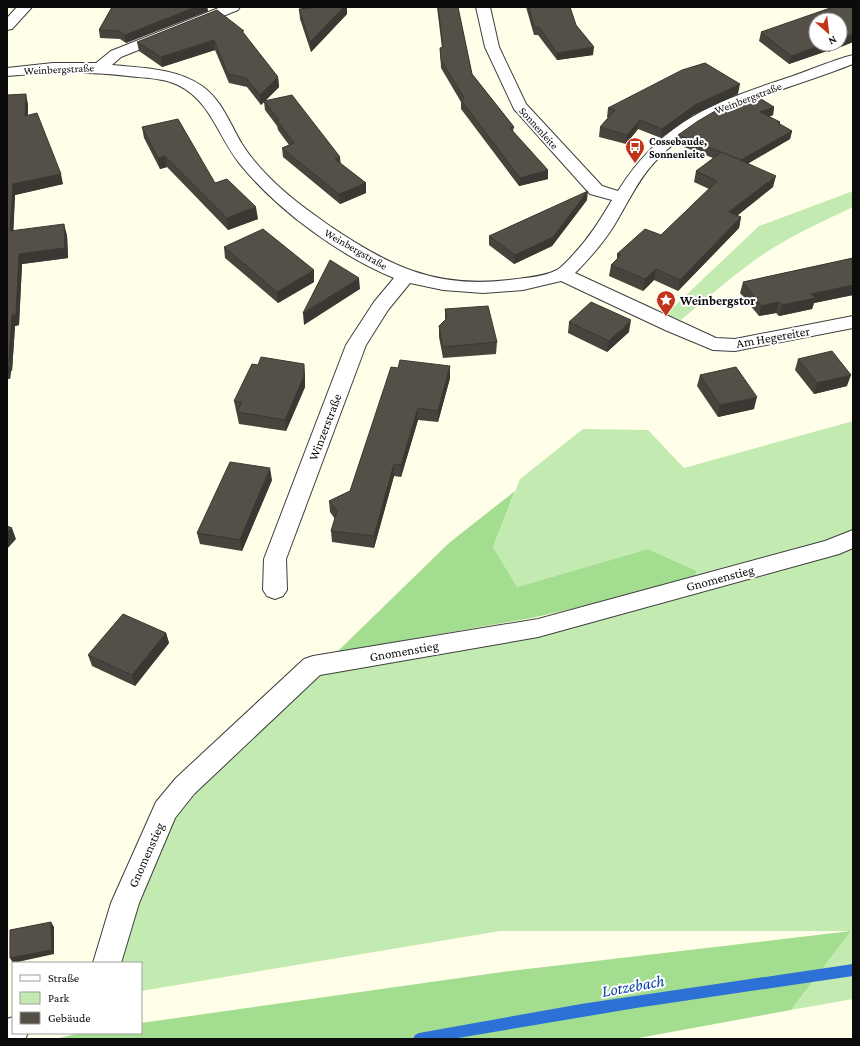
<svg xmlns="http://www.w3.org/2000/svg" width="860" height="1046" viewBox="0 0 860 1046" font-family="'Crimson Pro',serif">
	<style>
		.green { fill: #c3ebb1 }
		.forest { fill: #a3dd8f }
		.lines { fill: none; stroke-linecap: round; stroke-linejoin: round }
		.stream { fill: #2d70d6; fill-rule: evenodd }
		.minor-casing { stroke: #3e3e3e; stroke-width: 2 }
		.minor { fill: #fff; fill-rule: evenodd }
		.wall { fill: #48443d; fill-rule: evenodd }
		.shaded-wall { fill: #3b3732 }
		.building { fill: #544f47; stroke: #3b3732 }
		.labels { text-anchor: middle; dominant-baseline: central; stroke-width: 4; stroke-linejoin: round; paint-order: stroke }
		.far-street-label { font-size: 11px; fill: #0b0b0b; stroke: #fff }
		.far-poi-label { font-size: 11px; font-weight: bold; fill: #0b0b0b; stroke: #fff; text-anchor: start }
		.poi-label { font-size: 13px; font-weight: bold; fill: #0b0b0b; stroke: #fff; text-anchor: start }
		.street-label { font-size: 13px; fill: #0b0b0b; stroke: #fff }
		.near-water-label { font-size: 17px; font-style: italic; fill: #0e44a4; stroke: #fff }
	</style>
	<rect width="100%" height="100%" fill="#ffffe9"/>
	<g class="green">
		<path d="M853 191V207C824 221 792 235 765 253 736 273 708 297 681 320L666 314 759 226Z"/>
		<polygon points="853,421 853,999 791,1010 851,931 500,931 141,991 141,963 115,963 167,793 313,666 538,628 686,587 697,571 648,549 517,587 493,547 520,479 583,429 648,430 684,468"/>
	</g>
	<g class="forest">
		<polygon points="515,491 493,547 517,587 648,549 697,571 691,581 532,618 337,652 449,543"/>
		<polygon points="851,931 791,1010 633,1039 55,1039 80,1033 141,1033 141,1023 502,972"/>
	</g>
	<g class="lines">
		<polygon class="stream" points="853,964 853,976 636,1008 452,1039 413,1039 415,1035 419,1033 581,1004"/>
		<defs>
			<g id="minor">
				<polygon points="17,7 32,7 12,29 7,30 7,18"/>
				<path d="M221 7H240L238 10 121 57 112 65C142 68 176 68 202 86 222 100 230 124 242 144 249 155 258 166 267 175 285 194 306 209 327 224 387 265 434 289 509 280 524 278 544 277 557 270 563 266 568 260 573 255 589 238 600 220 612 200L590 194 514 109 485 47 476 7H490L499 47 526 104 602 186 618 191C663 119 717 101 793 76 813 69 833 60 853 55V64C783 92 704 106 652 165 637 182 627 204 615 224 604 242 590 258 575 273L716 338 735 339 853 316V328L735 351 713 350 665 330 561 281 523 290 483 293 443 290 410 283 388 310 366 345 286 559 287 590 283 596 275 599 267 596 263 590 264 559 346 345 374 302 394 278C340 256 277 210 240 164 218 137 211 101 178 85 165 79 150 78 137 77 89 71 54 72 7 76V68L53 63H96L111 51Z"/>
				<polygon points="853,530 853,548 839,554 538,637 320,675 194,794 175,818 139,903 121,963 93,963 111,903 156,802 176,778 304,659 313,656 538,619 825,541"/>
				<polygon points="13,1017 13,1033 28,1033 25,1039 7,1039 7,1019"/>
			</g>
		</defs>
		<use href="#minor" class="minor-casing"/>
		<use href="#minor" class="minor"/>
	</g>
	<g class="wall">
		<polygon points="112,7 207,7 208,11 126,43 120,39 100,38 99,30"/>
		<polygon points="318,7 347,7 347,14 311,52 300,19 299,9"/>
		<polygon points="437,7 458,7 472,74 514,127 513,131 548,179 519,186 461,109 461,102 441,68 440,48 442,48"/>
		<polygon points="526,7 570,7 576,25 593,55 557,60 538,35 534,35"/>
		<path d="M853 7V42L828 52 827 51 789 64 759 41 761 32ZM840 20V44H816Z"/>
		<polygon points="244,34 278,77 279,87 265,101 341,164 366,183 366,193 340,204 283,157 282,148 289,145 278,130 277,126 265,110 264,102 261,105 247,87 229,83 215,50 162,67 139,51 137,42"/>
		<polygon points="738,94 693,115 661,138 638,129 626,144 599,137 600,127 608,118 607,117 608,108"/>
		<polygon points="7,95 28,104 28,115 63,184 15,195 13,231 67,235 68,258 22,264 19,325 15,326 12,371 11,371 10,379 7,379"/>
		<polygon points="774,107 773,115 769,117 780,122 780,124 792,131 790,139 748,163 773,187 737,215 741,217 739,228 678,291 654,280 643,291 609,276 611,265 617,259 617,254 661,235 709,189 694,182 696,171 713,158 676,144 678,135"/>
		<polygon points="142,127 215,183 258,219 228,230 167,167 160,169 144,138"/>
		<polygon points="587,200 552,246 514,264 489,245 489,236"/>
		<polygon points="224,247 314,282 278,303 225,258"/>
		<polygon points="853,258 853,295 814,303 812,309 779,316 776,313 759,316 740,293 743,282"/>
		<polygon points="445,309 497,342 496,354 443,358 439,337 439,326 445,320"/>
		<polygon points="569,322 629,332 607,352 568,333"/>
		<polygon points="798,359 847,386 814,394 795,370"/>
		<polygon points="450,366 450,378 438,422 418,420 401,477 394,476 374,548 332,542 331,531 335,519 330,512 329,501 350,491 398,368"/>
		<polygon points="305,375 305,387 286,431 239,424 234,401"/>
		<polygon points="700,375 754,409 718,417 697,386"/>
		<polygon points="272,480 242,551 200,544 197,533"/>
		<polygon points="166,633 169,643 135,686 92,666 88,655"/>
	</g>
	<g class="shaded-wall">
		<polygon points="196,7 207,7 208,11 126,43 125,35"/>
		<polygon points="344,7 347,7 347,14 311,52 310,42"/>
		<polygon points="853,34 853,42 828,52 830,44 840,44 840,40"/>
		<polygon points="214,40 215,50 162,67 161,57"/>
		<polygon points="825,44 828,44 827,51 789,64 791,56"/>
		<polygon points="594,47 593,55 557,60 557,53"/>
		<polygon points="278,77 279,87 261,105 260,95"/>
		<polygon points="740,84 738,94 693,115 661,138 662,129 695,105"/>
		<polygon points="26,94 28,104 28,126 25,116"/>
		<polygon points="774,107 773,115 758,121 760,112"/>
		<polygon points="640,120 638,129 626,144 627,135"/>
		<polygon points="792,131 790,139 739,169 741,160"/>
		<polygon points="165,156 167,167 160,169 158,158"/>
		<polygon points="340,157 341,167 335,159"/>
		<polygon points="548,170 548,179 519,186 520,178"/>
		<polygon points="61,174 63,184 15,195 13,241 10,231 13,184"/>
		<polygon points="776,176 773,187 727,224 729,212"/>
		<polygon points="366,183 366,193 340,204 339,194"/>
		<polygon points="588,191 587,200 552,246 514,264 515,255"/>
		<polygon points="256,207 258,219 228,230 227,218"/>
		<polygon points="741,217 739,228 678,291 680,280"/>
		<polygon points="64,224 67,235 68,258 22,264 19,325 15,326 12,371 9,360 12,315 19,254"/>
		<polygon points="656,269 654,280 643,291 645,279"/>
		<polygon points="314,270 314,282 278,303 277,292"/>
		<polygon points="359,278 360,289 304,325 303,313"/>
		<polygon points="853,285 853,295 814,303 812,309 779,316 782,305 811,294"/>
		<polygon points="779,302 776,313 759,316 761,306"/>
		<polygon points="631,320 629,332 607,352 609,341"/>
		<polygon points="7,361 11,371 10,379 7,368"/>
		<polygon points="304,364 305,375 305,387 286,431 285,420"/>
		<polygon points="450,366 450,378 438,422 438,411"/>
		<polygon points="851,375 847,386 814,394 817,383"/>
		<polygon points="757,397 754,409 718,417 720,405"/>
		<polygon points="418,408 418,420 401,477 401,465"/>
		<polygon points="394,464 394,476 374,548 374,536"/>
		<polygon points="270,468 272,480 242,551 240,540"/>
		<polygon points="12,528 16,539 7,549 7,533"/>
		<polygon points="166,633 169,643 135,686 132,675"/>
		<polygon points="51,922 54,927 54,954 13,963 10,958"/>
	</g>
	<g class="building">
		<polygon points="112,7 196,7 125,35 119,31 99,30"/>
		<polygon points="318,7 344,7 310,42 299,9"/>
		<polygon points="438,7 458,7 472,74 514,127 510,128 548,170 520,178 461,100 464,98 441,60 440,48 443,47"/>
		<polygon points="529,7 570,7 576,25 594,47 557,53 539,27 534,27"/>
		<polygon points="833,7 853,7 853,34 840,40 840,20 816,20 816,44 825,44 791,56 761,32"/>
		<polygon points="217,10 244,31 242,31 278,77 260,95 246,78 228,74 214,40 161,57 137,42"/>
		<polygon points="705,63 740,84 695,105 662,129 640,120 627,135 600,127 615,110 608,108 682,70"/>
		<polygon points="26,94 25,116 37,113 61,174 13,184 10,231 64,224 65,248 19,254 16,315 12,315 9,360 7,361 7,368 7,95"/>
		<polygon points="753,94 774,107 760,112 780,122 778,123 792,131 741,160 678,135 698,121 722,107"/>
		<polygon points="292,95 340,157 335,159 366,183 339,194 282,148 294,143 277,120 279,120 264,101"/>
		<polygon points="178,119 215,183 227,179 256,207 227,218 165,156 158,158 142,127"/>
		<polygon points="722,152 776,176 729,212 741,217 680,280 656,269 645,279 611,265 621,255 617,254 645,229 661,235 717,181 696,171"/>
		<polygon points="588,191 553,237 515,255 489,236"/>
		<polygon points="263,229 314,270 277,292 224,247"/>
		<polygon points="853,258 853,285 811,294 815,298 782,305 779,302 761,306 743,282"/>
		<polygon points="330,260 359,278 303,313"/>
		<polygon points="591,302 631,320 609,341 569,322"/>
		<polygon points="488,306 497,342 443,347 439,326 447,318 445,309"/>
		<polygon points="832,351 851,375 817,383 798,359"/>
		<polygon points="261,357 304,364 304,376 285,420 237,412 242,402 234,401 252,364 258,365"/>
		<polygon points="400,360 450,366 438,411 418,408 401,465 394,464 374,536 331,531 337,511 329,501 350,491 391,367 398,368"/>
		<polygon points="736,367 757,397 720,405 700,375"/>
		<polygon points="230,462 270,468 240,540 197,533"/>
		<polygon points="7,526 12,528 7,533"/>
		<polygon points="123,614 166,633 132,675 88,655"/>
		<polygon points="51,922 52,950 10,958 10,930"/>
	</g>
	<defs>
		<symbol id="bus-pin" viewBox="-11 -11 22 30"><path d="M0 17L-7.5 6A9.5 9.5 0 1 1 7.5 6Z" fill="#c3351b" stroke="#fff"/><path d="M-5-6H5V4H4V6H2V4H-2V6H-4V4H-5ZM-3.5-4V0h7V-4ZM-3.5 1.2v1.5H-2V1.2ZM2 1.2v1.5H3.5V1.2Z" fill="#fff"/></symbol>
		<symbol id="sight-pin" viewBox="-11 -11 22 30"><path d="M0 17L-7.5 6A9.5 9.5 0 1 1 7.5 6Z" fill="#c3351b" stroke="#fff"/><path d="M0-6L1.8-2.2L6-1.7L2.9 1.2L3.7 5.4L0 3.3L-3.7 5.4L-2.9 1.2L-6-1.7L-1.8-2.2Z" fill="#fff"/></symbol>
	</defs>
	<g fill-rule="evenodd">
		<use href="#bus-pin" x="624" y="136" width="22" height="30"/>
		<use href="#sight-pin" x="655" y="289" width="22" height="30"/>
	</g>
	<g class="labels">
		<g class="far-street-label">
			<text transform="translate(59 69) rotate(-3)">Weinbergstraße</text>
			<text transform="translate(748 98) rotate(-21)">Weinbergstraße</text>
			<text transform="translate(539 128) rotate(48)">Sonnenleite</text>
			<text transform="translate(356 249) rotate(30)">Weinbergstraße</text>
		</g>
		<g class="far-poi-label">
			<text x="649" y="141">Cossebaude,<tspan x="649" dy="13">Sonnenleite</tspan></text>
		</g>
		<g class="poi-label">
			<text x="680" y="300">Weinbergstor</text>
		</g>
		<g class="street-label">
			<text transform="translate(773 337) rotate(-10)">Am Hegereiter</text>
			<text transform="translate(325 427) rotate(-69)">Winzerstraße</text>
			<text transform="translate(720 578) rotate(-15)">Gnomenstieg</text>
			<text transform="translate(404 651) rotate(-10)">Gnomenstieg</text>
			<text transform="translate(146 855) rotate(-66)">Gnomenstieg</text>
		</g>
		<g class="near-water-label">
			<text transform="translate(633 986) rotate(-10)">Lotzebach</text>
		</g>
	</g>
	<rect width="860" height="1046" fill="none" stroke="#0b0b0b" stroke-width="16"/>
	<rect x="12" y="962" width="130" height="72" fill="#ffffff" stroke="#9d9d9d"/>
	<rect x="20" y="975" width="20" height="6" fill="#ffffff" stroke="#9d9d9d"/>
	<text x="48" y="982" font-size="12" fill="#0b0b0b">Straße</text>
	<rect x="20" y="992" width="20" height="12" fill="#c3ebb1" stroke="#9d9d9d"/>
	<text x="48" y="1002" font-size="12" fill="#0b0b0b">Park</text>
	<rect x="20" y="1012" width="20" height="12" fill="#544f47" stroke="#9d9d9d"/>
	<text x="48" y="1022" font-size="12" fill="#0b0b0b">Gebäude</text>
	<g transform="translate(828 32) rotate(152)"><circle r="19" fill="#ffffff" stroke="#9d9d9d"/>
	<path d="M0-3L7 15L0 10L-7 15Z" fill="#c3351b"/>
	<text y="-6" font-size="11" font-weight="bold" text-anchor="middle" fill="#0b0b0b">N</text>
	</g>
</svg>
